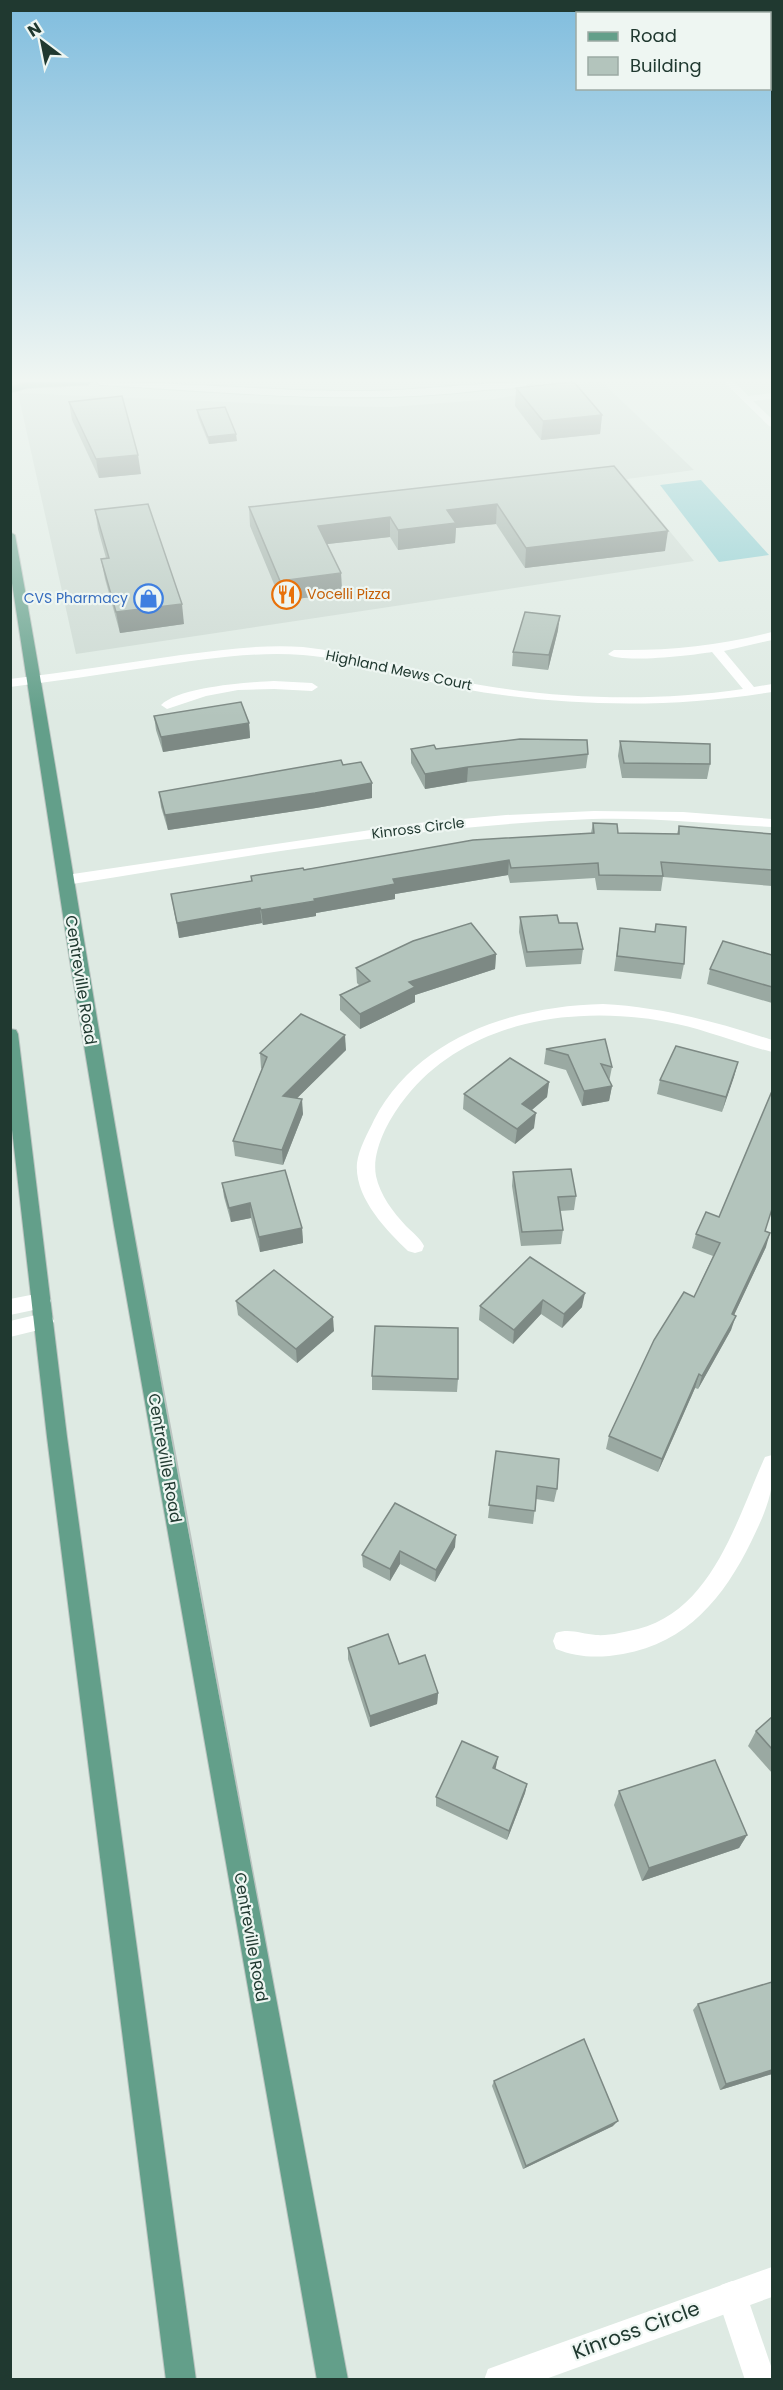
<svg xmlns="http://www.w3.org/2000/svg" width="783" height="2390" viewBox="0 0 783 2390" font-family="Poppins,sans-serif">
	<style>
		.built { fill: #ccd9d2 }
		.water { fill: #85cacf }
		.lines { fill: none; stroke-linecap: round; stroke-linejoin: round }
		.secondary-casing { stroke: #b1c9be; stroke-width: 2 }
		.primary-casing { stroke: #bcc4c1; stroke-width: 2 }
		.minor { fill: #fff; fill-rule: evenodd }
		.tertiary { fill: #fff; fill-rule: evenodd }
		.secondary { fill: #fff; fill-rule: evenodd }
		.primary { fill: #639f8a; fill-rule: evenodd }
		.wall { fill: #9aa9a2 }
		.shaded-wall { fill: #7d8984 }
		.building { fill: #b3c4bc; stroke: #7d8984; stroke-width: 1.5 }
		.labels { text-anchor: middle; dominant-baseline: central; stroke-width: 4.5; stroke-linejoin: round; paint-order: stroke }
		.far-food-label { font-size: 14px; fill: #c56008; stroke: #eef6f2; text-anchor: start }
		.far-shop-label { font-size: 14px; fill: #366cbe; stroke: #eef6f2; text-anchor: end }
		.far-street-label { font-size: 14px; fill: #203930; stroke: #eef6f2 }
		.street-label { font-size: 16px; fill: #203930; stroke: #eef6f2 }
		.near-street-label { font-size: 20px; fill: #203930; stroke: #eef6f2 }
	</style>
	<rect width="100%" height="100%" fill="#deeae3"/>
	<polygon class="built" points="591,382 602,382 694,470 627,479 694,561 76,654 18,393 317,406 391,407 495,399"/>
	<polygon class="water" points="701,480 769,555 719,562 660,485"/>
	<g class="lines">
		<defs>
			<path id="secondary" d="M96 382C187 382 278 392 369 391 424 390 479 382 533 382 521 390 499 389 484 390 357 406 227 392 100 385Z"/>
			<g id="primary">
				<polygon points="26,382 92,382 88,385 28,388 10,393 10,387"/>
				<path d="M10 532 15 535C57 764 91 994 132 1222 201 1609 276 1994 348 2380H317L114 1226 70 961 10 570Z"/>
				<polygon points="10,1029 16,1030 18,1034 67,1437 196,2380 166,2380 47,1437 10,1112"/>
			</g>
		</defs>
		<use href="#secondary" class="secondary-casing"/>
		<use href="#primary" class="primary-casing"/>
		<g class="minor">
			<polygon points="724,382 734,382 748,396 772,393 772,399 753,401 772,419 772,427 769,426"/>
			<path d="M772 632V640L724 651 754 687 772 684V692C669 709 562 707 458 688 406 678 356 659 303 655 252 651 200 660 150 667 103 674 57 681 10 687V679C68 672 124 663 181 655 221 650 263 644 303 647 354 652 404 669 454 680 547 699 648 703 743 689L712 652C695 655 619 664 608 654L614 650C668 651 719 646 772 632Z"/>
			<path d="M274 681 312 683 318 687 312 691 274 689 238 690 206 696 167 709 161 705C179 687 248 682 274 681Z"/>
			<path d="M603 1004C662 1007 717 1022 772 1040V1052C740 1044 709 1031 677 1024 583 1003 469 1018 406 1097 390 1117 371 1150 376 1176 380 1195 393 1212 406 1226 412 1232 420 1238 424 1246L422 1251 415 1253 408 1251C386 1230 354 1197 357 1163 359 1148 368 1133 374 1120 417 1037 514 1006 603 1004Z"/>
			<polygon points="41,1293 48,1295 51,1301 48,1307 10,1315 10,1299"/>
			<polygon points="44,1313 51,1315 54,1321 51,1327 10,1337 10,1321"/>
			<path d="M772 1455C776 1489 766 1511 751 1542 724 1597 687 1643 623 1654 600 1658 578 1658 556 1649L553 1641 556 1633C569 1628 582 1634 596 1635 609 1636 625 1632 638 1629 713 1610 737 1518 765 1457Z"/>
			<polygon points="732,2281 743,2285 747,2296 772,2369 772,2380 745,2380 717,2296 721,2285"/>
		</g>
		<g class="tertiary">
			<path d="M594 811 683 812 772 819V827C712 824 652 817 592 819 415 826 241 857 66 885L59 880 66 875 418 823 506 815Z"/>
			<polygon points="772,2267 772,2297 543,2380 484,2380 488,2369 499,2365"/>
		</g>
		<use href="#secondary" class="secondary"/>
		<use href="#primary" class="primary"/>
	</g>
	<g class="wall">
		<polygon points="516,388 602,415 600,434 541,440 515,406"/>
		<polygon points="69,402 141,474 99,478 72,420"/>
		<polygon points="197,410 237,441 209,444 198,417"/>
		<polygon points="614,466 665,551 525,568 496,524 456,528 455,543 398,550 390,537 327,544 341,573 342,593 281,601 250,526 249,507"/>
		<polygon points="95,510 184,624 120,633 105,579 101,559 106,558 98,529"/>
		<polygon points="558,630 548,670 512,666 513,652"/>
		<polygon points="154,716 249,723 250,738 163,752 156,730"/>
		<polygon points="620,741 710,764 707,779 622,778 618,756"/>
		<polygon points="411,749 436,749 588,754 586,768 467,782 425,789 411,763"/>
		<polygon points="343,765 372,798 316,808 168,830 161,807 159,792"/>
		<polygon points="593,823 618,833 677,834 679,826 772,834 772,886 663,877 661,891 597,890 595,878 510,883 508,875 395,894 395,899 316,913 316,916 263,925 262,923 179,938 171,894 251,881 251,876 591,833"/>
		<polygon points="520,917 559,923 583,949 581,964 526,967 519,932"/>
		<polygon points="656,924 684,964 681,979 614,971 620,928 655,932"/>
		<polygon points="496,954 495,969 415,995 415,1002 360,1029 340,1010 340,995 359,985 357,983 356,968"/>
		<polygon points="772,955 772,1003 707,984 710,969"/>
		<polygon points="546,1049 612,1067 609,1082 612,1086 609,1101 582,1106 566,1070 544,1064"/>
		<polygon points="346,1050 297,1098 303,1114 283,1165 235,1156 233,1141 262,1069 261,1068 260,1053"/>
		<polygon points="738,1062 722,1112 657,1094 660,1080"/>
		<polygon points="549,1082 547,1097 532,1110 534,1128 515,1144 463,1109 464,1094"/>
		<polygon points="513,1172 576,1196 574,1210 560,1211 563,1230 561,1244 521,1246 512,1186"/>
		<polygon points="222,1183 302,1228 303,1243 260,1252 251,1218 231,1222 224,1197"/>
		<polygon points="719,1217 765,1231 766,1247 734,1315 731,1330 698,1389 695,1388 658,1472 606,1449 609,1436 694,1297 713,1256 692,1248 696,1234"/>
		<polygon points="530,1257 582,1307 562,1328 541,1314 513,1344 479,1320 480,1306"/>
		<polygon points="236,1301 334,1331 297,1363 238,1315"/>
		<polygon points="372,1376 458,1379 457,1392 372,1390"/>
		<polygon points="496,1451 557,1489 554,1502 536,1499 533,1524 488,1518"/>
		<polygon points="455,1547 435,1582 400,1564 390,1581 363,1567 362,1555"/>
		<polygon points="348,1648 399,1664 438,1693 437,1704 370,1727 348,1659"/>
		<polygon points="772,1717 772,1773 748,1746 756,1731"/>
		<polygon points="496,1767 495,1770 527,1784 525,1793 507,1840 436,1806 436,1797"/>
		<polygon points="619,1791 747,1835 739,1848 642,1881 614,1805"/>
		<polygon points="772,1982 772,2074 720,2090 693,2010 698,2004"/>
		<polygon points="494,2081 613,2126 523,2169 492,2086"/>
	</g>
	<g class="shaded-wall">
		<polygon points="602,415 600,434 541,440 543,421"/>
		<polygon points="236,434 237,441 209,444 208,437"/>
		<polygon points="138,455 141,474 99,478 96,459"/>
		<polygon points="497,504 496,524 456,528 455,543 398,550 398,530 447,510"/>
		<polygon points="390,517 390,537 319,545 318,526"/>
		<polygon points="668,531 665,551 525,568 526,548"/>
		<polygon points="341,573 342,593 281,601 280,581"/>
		<polygon points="182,604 184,624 120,633 116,612"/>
		<polygon points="560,616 558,630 548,670 549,655"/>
		<polygon points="249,723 250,738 163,752 161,737"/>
		<polygon points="468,767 467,782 425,789 425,774"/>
		<polygon points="372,783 372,798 316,808 168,830 165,815"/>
		<polygon points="509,860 508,875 395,894 395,899 316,913 316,916 263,925 261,910 314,899 393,879"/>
		<polygon points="260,908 262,923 179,938 177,923"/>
		<polygon points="496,954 495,969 415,995 415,1002 360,1029 360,1014 409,982"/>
		<polygon points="345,1035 346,1050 284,1111 283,1096"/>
		<polygon points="738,1062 734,1077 722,1112 726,1097"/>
		<polygon points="549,1082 547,1097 521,1119 522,1104"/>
		<polygon points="612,1086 609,1101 582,1106 584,1091"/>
		<polygon points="302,1099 303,1114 283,1165 282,1150"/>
		<polygon points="536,1113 534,1128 515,1144 517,1129"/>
		<polygon points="250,1203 251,1218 231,1222 229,1208"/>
		<polygon points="302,1228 303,1243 260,1252 259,1237"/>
		<polygon points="770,1233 766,1247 728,1328 732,1314"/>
		<polygon points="585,1293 582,1307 562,1328 564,1314"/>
		<polygon points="543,1300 541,1314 513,1344 514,1330"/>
		<polygon points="736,1316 731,1330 698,1389 702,1376"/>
		<polygon points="333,1317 334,1331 297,1363 296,1349"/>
		<polygon points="699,1374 695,1388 658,1472 662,1459"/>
		<polygon points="456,1535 455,1547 435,1582 436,1570"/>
		<polygon points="400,1551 400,1564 390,1581 390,1569"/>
		<polygon points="438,1693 437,1704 370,1727 370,1716"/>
		<polygon points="498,1757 496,1767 491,1778 493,1768"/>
		<polygon points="527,1784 525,1793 507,1840 509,1831"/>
		<polygon points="747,1835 739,1848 642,1881 649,1868"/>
		<polygon points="772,2070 772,2074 720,2090 726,2084"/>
		<polygon points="618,2121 613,2126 523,2169 526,2166"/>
	</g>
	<g class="building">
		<polygon points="571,382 574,382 602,415 543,421 516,388"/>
		<polygon points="122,396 138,455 96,459 69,402"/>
		<polygon points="225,407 236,434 208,437 197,410"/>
		<polygon points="614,466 668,531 526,548 497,504 447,510 456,523 398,530 390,517 318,526 341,573 280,581 249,507"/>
		<polygon points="148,504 182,604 116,612 101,559 109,558 95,510"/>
		<polygon points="525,612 560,616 549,655 513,652"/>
		<polygon points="241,702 249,723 161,737 154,716"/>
		<polygon points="520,739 587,740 588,754 468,767 425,774 411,749 434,745 436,749"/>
		<polygon points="620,741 710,744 710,764 624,763"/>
		<polygon points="341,760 343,765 361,762 372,783 315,793 165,815 159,792"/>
		<polygon points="593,823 617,824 618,833 679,834 679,826 772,834 772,870 661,862 663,876 599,875 598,863 511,868 509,860 393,879 395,884 314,899 315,901 261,910 260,908 177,923 171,894 252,881 251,876 303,868 304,870 473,840 594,833"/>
		<polygon points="557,915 559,923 577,923 583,949 527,952 520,917"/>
		<polygon points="471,923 496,954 409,982 415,987 360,1014 340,995 370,981 356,968 413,941"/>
		<polygon points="656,924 686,927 684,964 617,956 620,928 655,932"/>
		<polygon points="723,941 772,955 772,987 710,969"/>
		<polygon points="301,1014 345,1035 283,1096 302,1099 282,1150 233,1141 267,1057 260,1053"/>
		<polygon points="605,1039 612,1067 601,1064 612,1086 584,1091 568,1055 546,1049"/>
		<polygon points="676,1046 738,1062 726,1097 660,1080"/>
		<polygon points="510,1058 549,1082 522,1104 536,1113 517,1129 464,1094"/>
		<polygon points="772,1091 772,1209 765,1231 770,1233 732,1314 736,1316 702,1376 699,1374 662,1459 609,1436 654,1340 684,1292 694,1297 720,1243 696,1234 706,1212 719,1217"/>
		<polygon points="571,1169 576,1196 558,1197 563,1230 522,1232 513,1172"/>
		<polygon points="285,1170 302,1228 259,1237 250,1203 229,1208 222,1183"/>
		<polygon points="530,1257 585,1293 564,1314 543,1300 514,1330 480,1306"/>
		<polygon points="274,1270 333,1317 296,1349 236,1301"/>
		<polygon points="375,1326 458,1328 458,1379 372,1376"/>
		<polygon points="496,1451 559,1459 557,1489 537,1486 535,1511 489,1505"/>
		<polygon points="395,1503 456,1535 436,1570 400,1551 390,1569 362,1555"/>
		<polygon points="388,1634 399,1664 425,1655 438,1693 370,1716 348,1648"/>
		<polygon points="772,1717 772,1749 756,1731"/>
		<polygon points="462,1741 498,1757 493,1768 527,1784 509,1831 436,1797"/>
		<polygon points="715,1760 747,1835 649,1868 619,1791"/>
		<polygon points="772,1982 772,2070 726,2084 698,2004"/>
		<polygon points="584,2039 618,2121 526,2166 494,2081"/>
	</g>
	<linearGradient id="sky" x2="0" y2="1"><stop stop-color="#80bdde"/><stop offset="0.53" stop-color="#f0f6f2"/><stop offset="1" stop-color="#f0f6f2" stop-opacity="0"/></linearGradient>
	<rect width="783" height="717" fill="url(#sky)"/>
	<defs>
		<symbol id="restaurant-ring" viewBox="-11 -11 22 22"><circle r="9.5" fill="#eef6f2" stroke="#e8710a" stroke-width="1.5"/><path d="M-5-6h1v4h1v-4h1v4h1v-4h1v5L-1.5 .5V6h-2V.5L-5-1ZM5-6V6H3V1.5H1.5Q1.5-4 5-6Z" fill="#e8710a"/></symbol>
		<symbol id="shop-ring" viewBox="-11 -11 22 22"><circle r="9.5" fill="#eef6f2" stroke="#3f7fe0" stroke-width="1.5"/><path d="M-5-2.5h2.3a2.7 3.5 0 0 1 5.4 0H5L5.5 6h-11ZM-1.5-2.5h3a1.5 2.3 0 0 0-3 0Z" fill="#3f7fe0"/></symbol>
	</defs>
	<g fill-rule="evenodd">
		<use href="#restaurant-ring" x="270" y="578" width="33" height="33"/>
		<use href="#shop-ring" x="132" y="582" width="33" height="33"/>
	</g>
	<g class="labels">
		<g class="far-food-label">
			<text x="307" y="594">Vocelli Pizza</text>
		</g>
		<g class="far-shop-label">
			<text x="128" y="598">CVS Pharmacy</text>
		</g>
		<g class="far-street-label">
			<text transform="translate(399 670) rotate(12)">Highland Mews Court</text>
			<text transform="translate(418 828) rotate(-7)">Kinross Circle</text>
		</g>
		<g class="street-label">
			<text transform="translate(81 980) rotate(81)">Centreville Road</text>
			<text transform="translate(165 1458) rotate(80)">Centreville Road</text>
			<text transform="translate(251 1937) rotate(80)">Centreville Road</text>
		</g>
		<g class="near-street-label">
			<text transform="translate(636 2330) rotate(-20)">Kinross Circle</text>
		</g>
	</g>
	<rect width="783" height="2390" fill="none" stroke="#203930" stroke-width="24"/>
	<rect x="576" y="12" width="195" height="78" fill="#eef6f2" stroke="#9caaa4" stroke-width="1.5"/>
	<rect x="588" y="32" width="30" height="9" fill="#639f8a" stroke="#9caaa4" stroke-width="1.5"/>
	<text x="630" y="42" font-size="18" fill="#203930">Road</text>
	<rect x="588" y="57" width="30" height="18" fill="#b3c4bc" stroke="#9caaa4" stroke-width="1.5"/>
	<text x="630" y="72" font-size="18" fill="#203930">Building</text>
	<g transform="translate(42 42) rotate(328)" stroke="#eef6f2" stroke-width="4.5" paint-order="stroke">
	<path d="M0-4.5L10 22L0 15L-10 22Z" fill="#203930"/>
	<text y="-9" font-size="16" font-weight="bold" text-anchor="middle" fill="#203930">N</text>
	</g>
</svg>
